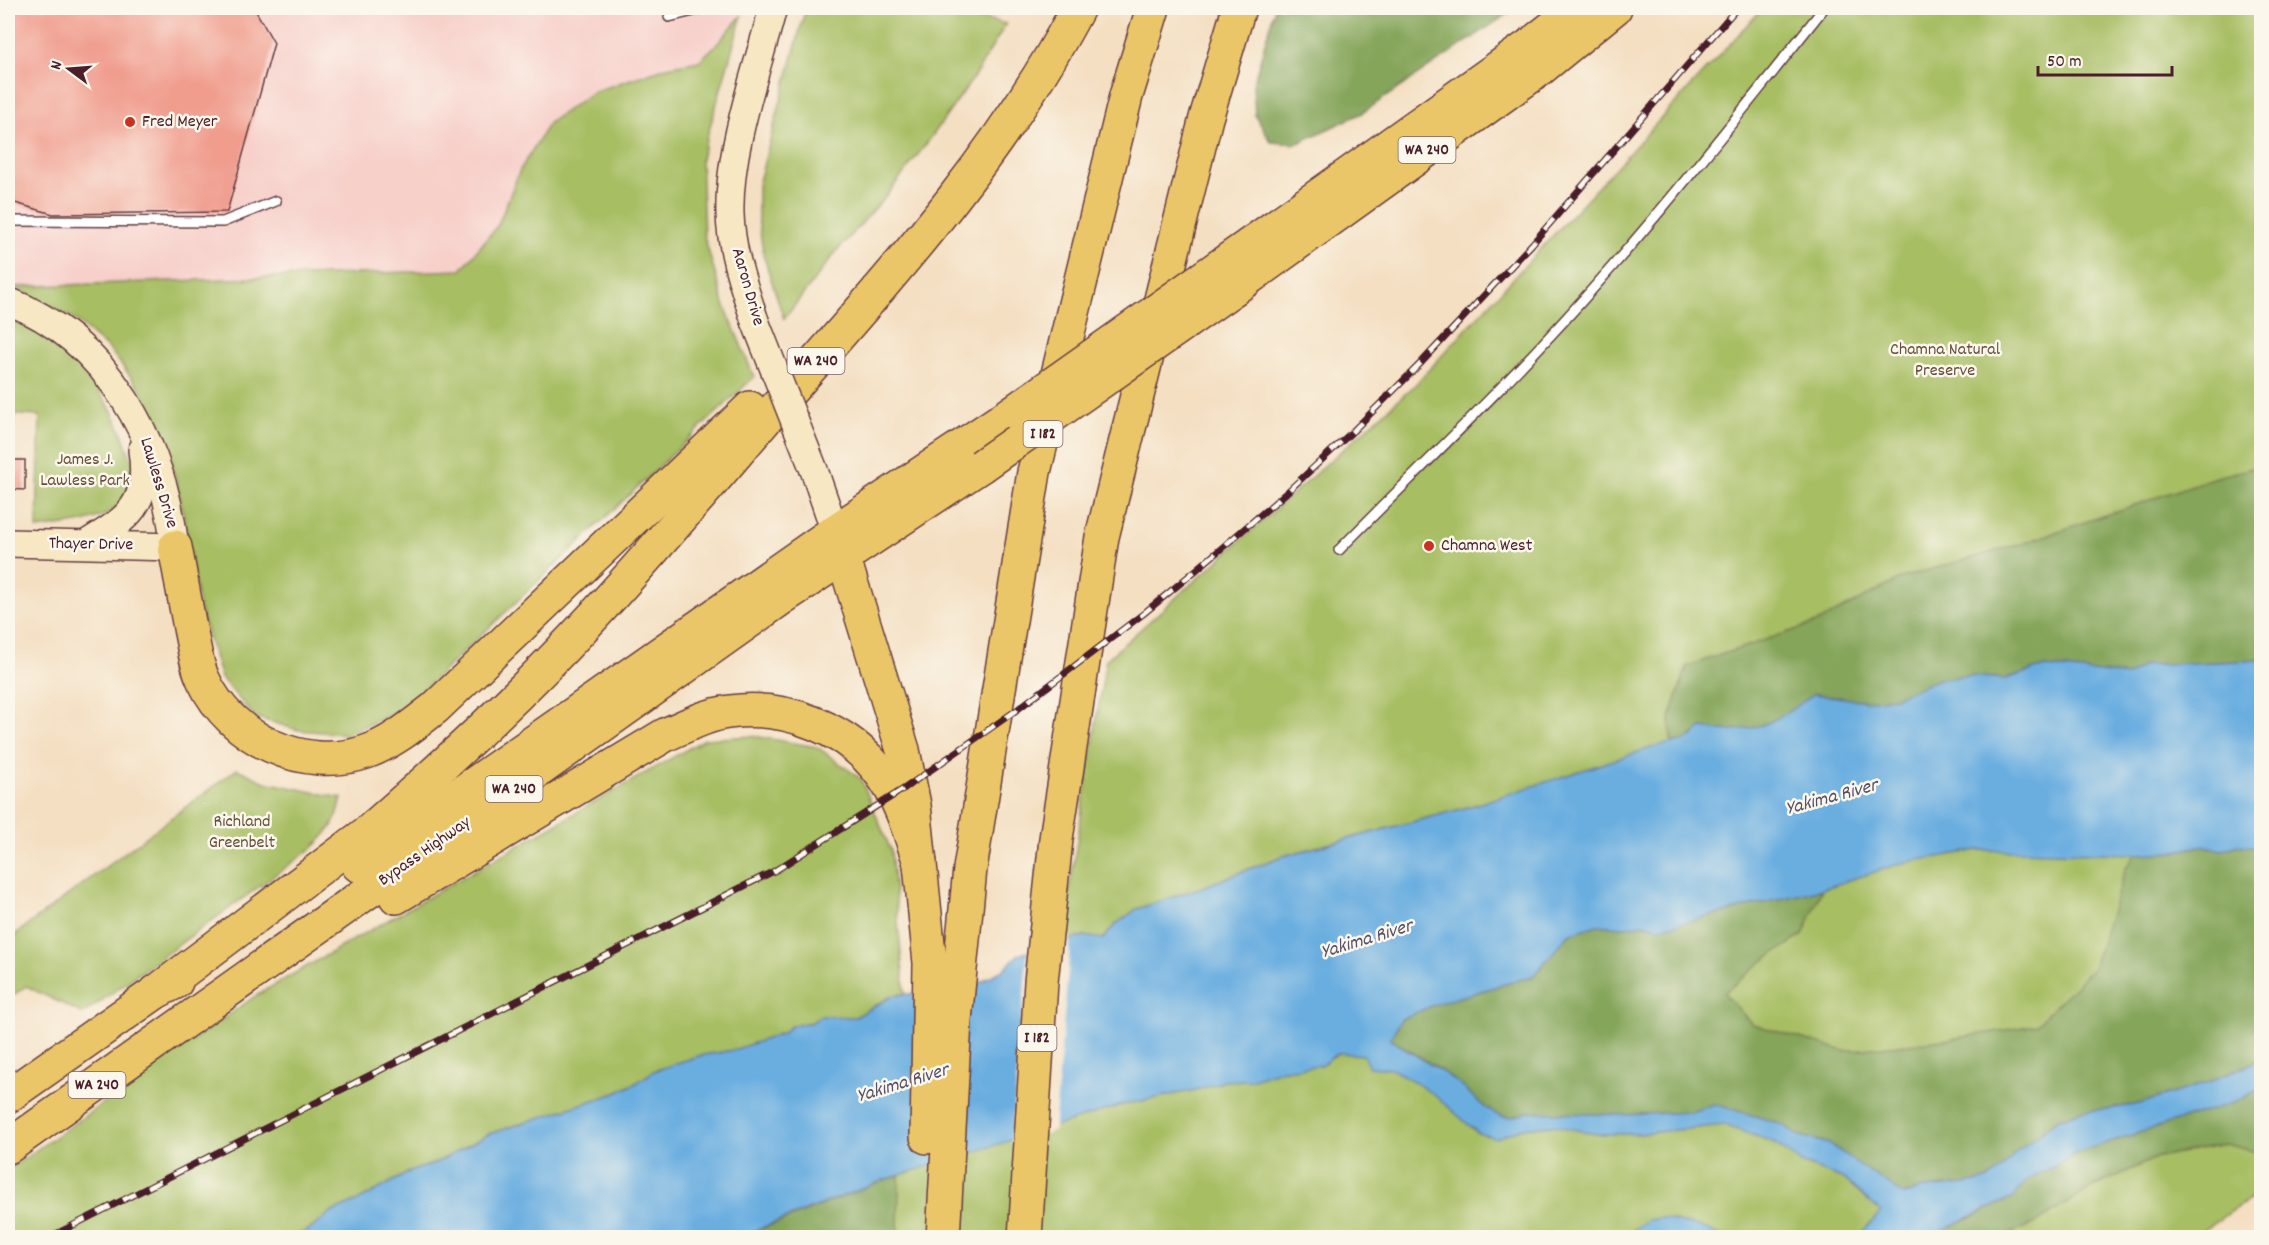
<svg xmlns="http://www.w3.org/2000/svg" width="2269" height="1245" viewBox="0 0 2269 1245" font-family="Dekko,sans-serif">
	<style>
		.built { fill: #f7d0ca }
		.green { fill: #a7be64; stroke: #786e48; stroke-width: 1.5 }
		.forest { fill: #85a55a; stroke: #686242; stroke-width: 1.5 }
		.water { fill: #6baee0; stroke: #5a6686; stroke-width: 1.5 }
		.pier { fill: #f4dfc2 }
		.building { fill: #f09d8e }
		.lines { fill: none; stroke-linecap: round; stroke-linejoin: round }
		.lane-casing { stroke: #643c42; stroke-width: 12 }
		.secondary-casing { stroke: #643c42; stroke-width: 30 }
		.highway-casing { stroke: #643c42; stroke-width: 36 }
		.lane { stroke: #fff; stroke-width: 9 }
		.secondary { stroke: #f7e8c3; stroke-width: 27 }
		.highway { stroke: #ebc669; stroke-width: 33 }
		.rail-casing { stroke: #4a1f2b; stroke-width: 7 }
		.rail { stroke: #fbf7ec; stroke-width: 4.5; stroke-dasharray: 14; stroke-linecap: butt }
		.secondary-bridge-casing { stroke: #643c42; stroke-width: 30; stroke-linecap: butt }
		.highway-bridge-casing { stroke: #643c42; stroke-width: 36; stroke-linecap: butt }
		.secondary-bridge { stroke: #f7e8c3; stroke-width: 27 }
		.highway-bridge { stroke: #ebc669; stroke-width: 33 }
		.poi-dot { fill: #c8321e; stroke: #fbf7ec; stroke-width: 2 }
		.labels { text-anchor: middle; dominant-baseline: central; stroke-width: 5; stroke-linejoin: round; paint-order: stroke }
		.shield { fill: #fbf7ec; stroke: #7f6065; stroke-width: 1.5 }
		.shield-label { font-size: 16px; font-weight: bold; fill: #4a1f2b }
		.poi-label { font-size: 18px; fill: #4a1f2b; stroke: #fbf7ec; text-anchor: start }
		.street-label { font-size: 18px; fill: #4a1f2b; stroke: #fbf7ec }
		.park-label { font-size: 18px; fill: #664f3c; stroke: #fbf7ec }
		.water-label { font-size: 20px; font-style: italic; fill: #56516a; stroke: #fbf7ec }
	</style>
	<rect width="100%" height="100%" fill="#fbf7ec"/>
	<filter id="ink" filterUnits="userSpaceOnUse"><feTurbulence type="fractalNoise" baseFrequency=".0167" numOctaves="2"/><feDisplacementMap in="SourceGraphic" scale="12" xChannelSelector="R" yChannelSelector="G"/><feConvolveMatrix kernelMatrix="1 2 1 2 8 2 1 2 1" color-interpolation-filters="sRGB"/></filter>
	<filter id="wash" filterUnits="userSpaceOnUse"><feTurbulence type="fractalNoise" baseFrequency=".008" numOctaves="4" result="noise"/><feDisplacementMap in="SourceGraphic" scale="24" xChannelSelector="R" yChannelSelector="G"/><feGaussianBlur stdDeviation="1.35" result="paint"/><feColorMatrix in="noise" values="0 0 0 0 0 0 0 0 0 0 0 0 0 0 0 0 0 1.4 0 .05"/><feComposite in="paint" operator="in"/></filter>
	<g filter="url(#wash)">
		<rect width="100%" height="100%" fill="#f4dfc2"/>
		<g class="built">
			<polygon points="8,8 745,8 742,15 719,42 699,61 667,67 593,92 520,170 498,225 462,270 15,287 8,285"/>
			<polygon points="941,8 1005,8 997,21"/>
		</g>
		<g class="green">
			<polygon points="806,8 941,8 1006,24 974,77 930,139 887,195 836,252 784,319 764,257 758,219 758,185"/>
			<polygon points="1763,8 2261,8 2261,660 2229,663 1687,740 1465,808 1283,856 1200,888 1137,909 1116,924 1103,939 1084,936 1061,942 1106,660 1413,387"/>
			<polygon points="742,15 701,158 704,236 724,304 754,377 402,710 347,734 298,730 255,717 221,678 199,607 185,522 175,475 160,425 138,386 110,350 73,318 15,287 461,270 498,225 520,170 549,123 593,92 667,67 699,61 719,42"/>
			<path d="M8 317C60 340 107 387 125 442 127 449 132 457 132 464 133 474 130 486 129 496L108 514 83 522 37 529 40 416 8 414Z"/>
			<polygon points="753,736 817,747 861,779 891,851 905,994 892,996 856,1017 819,1017 813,1022 791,1026 783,1033 734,1050 698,1056 654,1071 636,1083 616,1093 489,1134 434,1164 411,1171 358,1201 330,1213 312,1228 302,1233 278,1238 8,1237 8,1170 257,995 705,739"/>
			<path d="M237 769 265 782 342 798C337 822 329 833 311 849L83 1014 26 986 8 999V940Z"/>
			<polygon points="2261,796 2261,1192 2193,1237 646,1238 1976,824"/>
		</g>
		<g class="forest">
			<polygon points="1275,8 1514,8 1506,15 1362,113 1296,144 1271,142 1255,115 1253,85"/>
			<path d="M2261 466V660L2144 665 2128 676 2045 667 2005 679 1971 676 1939 679 1895 697 1867 701 1814 694C1775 723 1752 736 1702 728L1687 740 1671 743 1670 718 1687 666 1816 623 1904 577 2021 544 2216 477Z"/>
			<path d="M2239 845 2261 849 2262 1056 2257 1061 2209 1082 2139 1104 2109 1109 2079 1111 2057 1120 2014 1154 2003 1168 1989 1179 1965 1184 1919 1189 1904 1195 1829 1144 1797 1135 1785 1126 1714 1104 1691 1112 1622 1115 1527 1112C1516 1117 1508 1119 1496 1114 1480 1107 1470 1092 1457 1082 1435 1066 1413 1052 1390 1039L1401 1019 1439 1003 1533 976 1569 934 1597 925 1624 927 1644 924 1659 927 1822 889 1803 935 1767 958 1724 993 1752 1024 1844 1051 1944 1040 2036 1025 2093 968 2126 868 2136 854 2172 852 2200 846 2222 850Z"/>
			<polygon points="2261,1088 2261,1153 2225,1144 2158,1157 2091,1188 2038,1222 2004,1237 1926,1238 2013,1198 2029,1179 2055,1166 2078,1152 2236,1102"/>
			<polygon points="899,1176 898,1237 739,1238 884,1180"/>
		</g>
		<g class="water">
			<path d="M2261 660V849L2239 845 2222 850 2200 846 2172 852 2136 854 1979 850 1902 863 1822 889 1673 925 1659 927 1644 924 1624 927 1597 925 1569 934 1533 976 1439 1003 1401 1019 1390 1039C1412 1054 1435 1066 1457 1082 1470 1092 1480 1107 1496 1114 1508 1119 1516 1117 1527 1112L1622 1115 1691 1112 1714 1104 1772 1121 1785 1126 1797 1135 1829 1144 1904 1195 1919 1189 1965 1184 1989 1179 2003 1168 2014 1154 2057 1120 2080 1111 2109 1109 2139 1104 2209 1082 2257 1061 2261 1056V1088L2236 1102 2078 1152 2055 1166 2029 1179 2013 1198 1967 1218 1934 1235 1926 1237H1839L1861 1233 1881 1212 1844 1179 1801 1163 1773 1142 1724 1125 1640 1134H1596L1552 1125 1523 1128 1496 1138 1478 1133 1438 1098 1410 1079 1391 1069 1369 1067 1363 1055 1338 1053 1321 1065 1278 1071 1250 1080 1225 1081 1196 1090 1122 1105 1082 1118 884 1180 739 1237 278 1238 302 1233 312 1228 330 1213 358 1201 411 1171 434 1164 489 1134 616 1093 636 1083 654 1071 698 1056 734 1050 783 1033 791 1026 813 1022 819 1016 856 1017 892 996 905 994 948 993 978 983 1003 970 1018 955 1084 936 1103 939 1116 924 1137 909 1200 888 1283 856 1465 808 1657 746 1687 740 1702 728C1752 736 1775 723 1814 694L1867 701 1895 697 1939 679 1971 676 2005 679 2045 667 2128 676 2144 665Z"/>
			<polygon points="1662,1218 1706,1229 1725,1237 1624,1237 1647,1220"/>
		</g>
		<polygon class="pier" points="1071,936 1054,1131 1011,1144 1028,949"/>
		<g id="blocks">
			<g class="building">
				<polygon points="8,8 254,8 274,43 227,212 53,214 8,201"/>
				<polygon points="8,460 25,460 25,490 8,489"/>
			</g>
		</g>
	</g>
	<g filter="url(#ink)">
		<use href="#blocks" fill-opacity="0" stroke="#643c42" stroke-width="1.5"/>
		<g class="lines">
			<defs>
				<g id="lane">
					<polyline points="669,17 706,8"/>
					<polyline points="8,221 223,222 276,201"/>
					<path d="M1339 550C1417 471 1497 395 1571 313 1660 215 1742 111 1824 8"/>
				</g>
				<g id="secondary">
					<path d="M8 301C109 340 163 444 175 547L8 543"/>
					<path d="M755 321C744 287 731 251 730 214 728 150 757 70 773 8"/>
					<polyline points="814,470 841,549"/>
					<path d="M86 544C129 518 150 504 142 450"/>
				</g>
				<g id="highway">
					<polyline points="1228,260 1530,45 1577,8"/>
					<polyline points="1235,288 1539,70 1615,8"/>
					<path d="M175 547C180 574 185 601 190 628 194 646 196 665 204 681 231 739 304 773 366 752 392 743 413 725 435 708L750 408"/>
					<polyline points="843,556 903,750 914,805 930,963 927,1137"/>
					<polyline points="358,865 835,531 1013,412"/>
					<path d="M396 897 665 735C686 726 706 715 729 712 786 704 849 729 882 775 901 801 910 833 920 863"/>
					<path d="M156 992 368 832C445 765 521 695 590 620 655 550 716 477 778 405 888 279 1000 157 1078 8"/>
					<polyline points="8,1096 156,992 176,982"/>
					<polyline points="8,1147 779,600 981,466"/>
					<polyline points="943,1238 955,1020 970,869 1034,472 1126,96 1153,8"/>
					<polyline points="1025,1238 1041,982 1056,839 1102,537 1206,118 1239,8"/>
				</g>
			</defs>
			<use href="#lane" class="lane-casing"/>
			<use href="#secondary" class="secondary-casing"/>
			<use href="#highway" class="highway-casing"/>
			<use href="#lane" class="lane"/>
			<use href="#secondary" class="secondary"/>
			<use href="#highway" class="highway"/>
			<defs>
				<polyline id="rail" points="48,1238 776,870 902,790 1018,709 1143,614 1195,571 1286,493 1353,431 1420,364 1532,244 1737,8"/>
			</defs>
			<use href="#rail" class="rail-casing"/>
			<use href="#rail" class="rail"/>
			<defs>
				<polyline id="secondary-bridge" points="755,321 814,470"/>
				<g id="highway-bridge">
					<polyline points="1013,412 1228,260"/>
					<polyline points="981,466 1235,288"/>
				</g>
			</defs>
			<use href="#secondary-bridge" class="secondary-bridge-casing"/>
			<use href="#highway-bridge" class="highway-bridge-casing"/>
			<use href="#secondary-bridge" class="secondary-bridge"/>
			<use href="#highway-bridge" class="highway-bridge"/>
		</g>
	</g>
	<g class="poi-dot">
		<circle cx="130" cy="122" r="6"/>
		<circle cx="1429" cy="546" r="6"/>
	</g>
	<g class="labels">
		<g class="shield">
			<rect x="1398.5" y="137" width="57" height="26" rx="4.5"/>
			<rect x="787.5" y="348" width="57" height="26" rx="4.5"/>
			<rect x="1023.5" y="421" width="39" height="26" rx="4.5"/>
			<rect x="485.5" y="776" width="57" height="26" rx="4.5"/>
			<rect x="1017.5" y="1025" width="39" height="26" rx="4.5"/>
			<rect x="68.5" y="1072" width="57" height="26" rx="4.5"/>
		</g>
		<g class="shield-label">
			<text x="1427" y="150">WA 240</text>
			<text x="816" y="361">WA 240</text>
			<text x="1043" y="434">I 182</text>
			<text x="514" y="789">WA 240</text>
			<text x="1037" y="1038">I 182</text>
			<text x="97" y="1085">WA 240</text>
		</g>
		<g class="poi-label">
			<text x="142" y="122">Fred Meyer</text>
			<text x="1441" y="546">Chamna West</text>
		</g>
		<g class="street-label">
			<text transform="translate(747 287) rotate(74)">Aaron Drive</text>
			<text transform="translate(158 483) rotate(73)">Lawless Drive</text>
			<text transform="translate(91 545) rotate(1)">Thayer Drive</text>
			<text transform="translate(425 852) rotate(-35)">Bypass Highway</text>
		</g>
		<g class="park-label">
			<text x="1945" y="350">Chamna Natural<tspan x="1945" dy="21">Preserve</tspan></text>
			<text x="85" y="460">James J.<tspan x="85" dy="21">Lawless Park</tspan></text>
			<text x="242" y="822">Richland<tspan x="242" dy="21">Greenbelt</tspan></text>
		</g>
		<g class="water-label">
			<text transform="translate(1832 798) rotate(-15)">Yakima River</text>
			<text transform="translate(1367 940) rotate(-17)">Yakima River</text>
			<text transform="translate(903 1084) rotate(-17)">Yakima River</text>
		</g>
	</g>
	<rect width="2269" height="1245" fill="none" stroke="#fbf7ec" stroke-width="30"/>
	<g transform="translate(69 69) rotate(286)" stroke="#fbf7ec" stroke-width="4.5" paint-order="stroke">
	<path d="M0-4.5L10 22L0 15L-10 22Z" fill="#4a1f2b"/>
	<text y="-9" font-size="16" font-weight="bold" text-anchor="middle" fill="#4a1f2b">N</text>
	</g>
	<path d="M2038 66v9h134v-9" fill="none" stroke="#4a1f2b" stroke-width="3"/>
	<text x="2047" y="66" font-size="18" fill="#4a1f2b" stroke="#fbf7ec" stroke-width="4.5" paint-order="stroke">50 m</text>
</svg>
